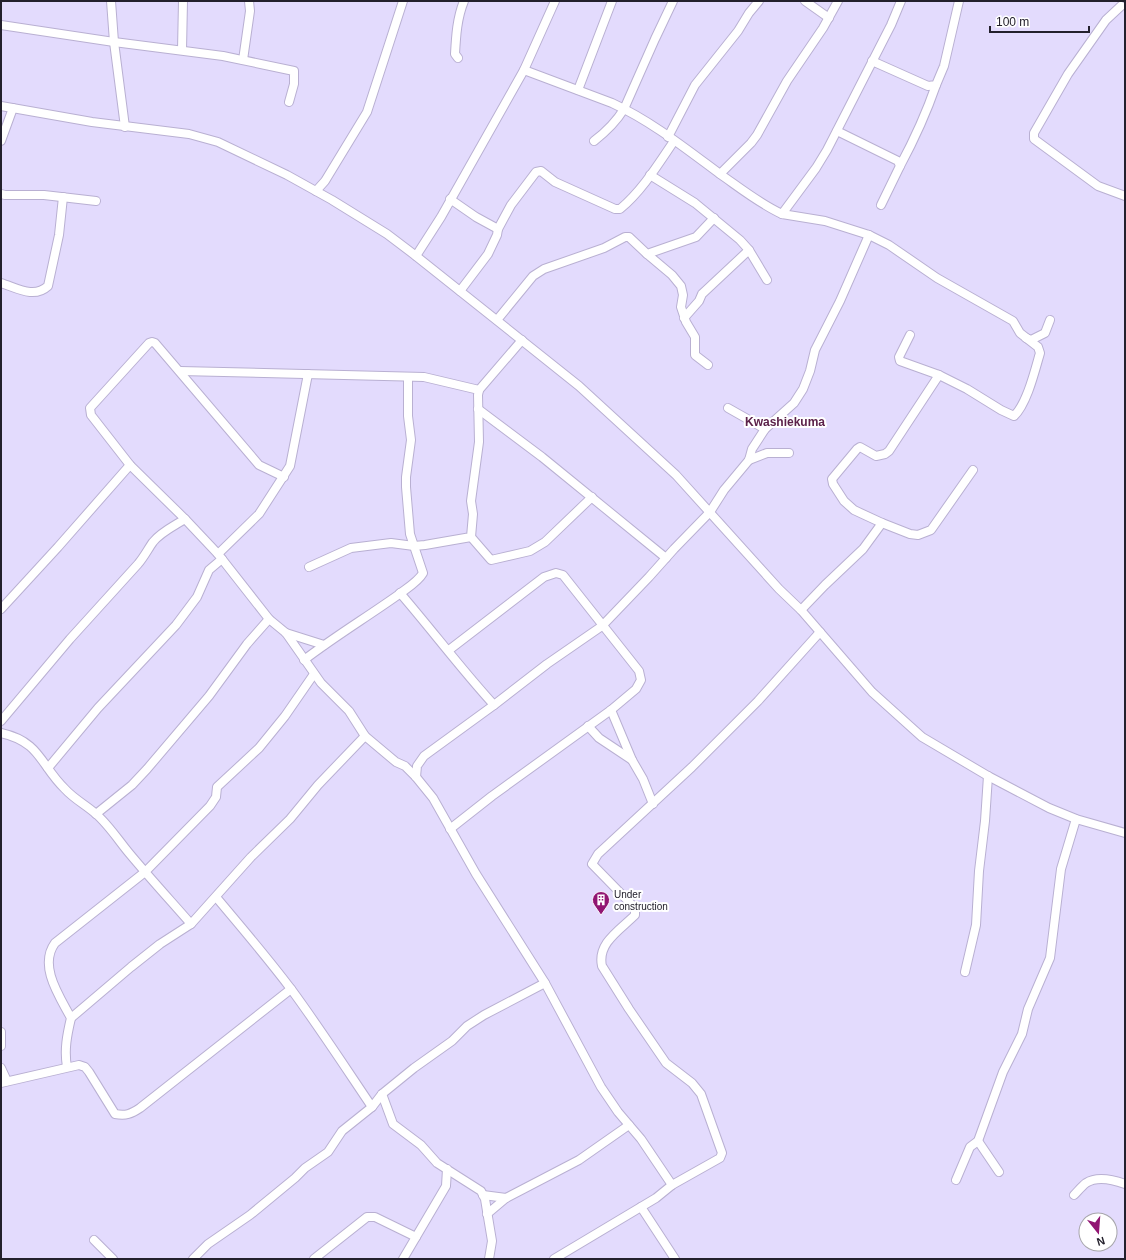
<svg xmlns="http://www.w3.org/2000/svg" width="1126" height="1260" viewBox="0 0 1126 1260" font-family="Helvetica,sans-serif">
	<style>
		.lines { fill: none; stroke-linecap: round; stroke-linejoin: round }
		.minor-casing { stroke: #b9b0d2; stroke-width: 10 }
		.minor { stroke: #fff; stroke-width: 8 }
		.labels { text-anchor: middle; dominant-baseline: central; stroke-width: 4; stroke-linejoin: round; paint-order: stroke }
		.poi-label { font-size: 10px; fill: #23202c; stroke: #fff; text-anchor: start }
		.quarter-label { font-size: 12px; font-weight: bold; fill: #5c224a; stroke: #fff }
	</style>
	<rect width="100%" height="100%" fill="#e3dbfd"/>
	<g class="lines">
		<defs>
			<g id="minor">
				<polyline points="111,1 114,42 125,127"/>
				<polyline points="805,1 829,18"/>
				<polyline points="1121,6 1106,20 1068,74 1034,133 1034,139 1098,186 1125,196"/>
				<polyline points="1,25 114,42 223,56 294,71 294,84 289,102"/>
				<polyline points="182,50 183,1"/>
				<path d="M458 58 455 54C456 36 457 18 464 1"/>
				<polyline points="243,60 250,11 249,1"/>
				<polyline points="872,61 928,86 936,85 944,66 959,1"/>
				<path d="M524 70 612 103C651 121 685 148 720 174 740 188 760 204 782 214L825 221 869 235 889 245 937 278 1013 321 1020 333 1038 347 1040 353C1035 370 1027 404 1014 416L1001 410 967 389 939 375 889 451 885 454 876 456 860 447 857 449 832 479 833 484 844 501 854 510 882 523 910 534 918 535 931 530 973 470"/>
				<polyline points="578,90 612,1"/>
				<polyline points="1,106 92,122 189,134 218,142 287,175 332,200 387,234 416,256 579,386 676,475 779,589 801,610 872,692 922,737 988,776 1049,808 1076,819 1125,833"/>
				<polyline points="837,131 898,161 900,166 881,205"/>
				<polyline points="668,137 695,85 738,31 749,13 759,1"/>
				<polyline points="1,141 13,108"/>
				<path d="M594 141C607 131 616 122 624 109L655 39 673 1"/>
				<path d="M900 166C914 140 926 114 936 85"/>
				<polyline points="720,174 751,143 757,135 787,81 823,28 838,1"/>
				<polyline points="650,175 695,203 740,240 749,250 767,280"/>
				<polyline points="316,191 325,181 367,112 403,1"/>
				<polyline points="1,194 5,195 44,195 96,201"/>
				<polyline points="450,199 476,217 498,229"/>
				<polyline points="782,214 816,168 827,150 891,25 901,1"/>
				<polyline points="647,254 672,275 681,286 683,295 681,307 686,322 695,337 695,355 708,365"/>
				<polyline points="416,256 441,217 524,70 555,1"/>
				<path d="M1 283C17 288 34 299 48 286L59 235 63 197"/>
				<path d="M460 291 488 254 497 235 498 229 511 205 536 172 541 171 555 182 615 209H620C642 191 659 163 674 141"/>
				<polyline points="684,318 699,301 702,294 749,250"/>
				<polyline points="497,320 533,276 544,269 604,248 625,237 629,237 647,254 696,237 714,218"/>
				<polyline points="910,335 899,357 900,361 939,375"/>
				<polyline points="1026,338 1031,340 1045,333 1050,320"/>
				<polyline points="180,371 424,377 479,390"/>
				<polyline points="728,408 765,429"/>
				<polyline points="478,409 542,457 666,558"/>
				<polyline points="749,460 767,453 789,453"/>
				<polyline points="284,477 259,465 155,343 152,342 149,343 90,408 91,415 130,465 185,519 218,554 269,619 286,633 321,683 349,711 365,736 396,762 405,766 416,777 433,798 476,874 545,983 601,1087 618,1112 641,1139 672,1185"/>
				<polyline points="471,537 491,560 530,551 545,542 592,497"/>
				<polyline points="218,554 259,514 290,466 308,374"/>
				<polyline points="309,567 351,548 391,543 414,546 425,545 471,537 473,514 471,501 479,442 478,395 479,390 522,340"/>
				<path d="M400 593C432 630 461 669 494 705"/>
				<polyline points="1,609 58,547 130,465"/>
				<polyline points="801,610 825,585 863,549 882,523"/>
				<polyline points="286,633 324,645"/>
				<polyline points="449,650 544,577 556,573 563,575 639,671 641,680 636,689 611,710 492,796 450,829"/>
				<path d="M304 660C334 637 367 617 398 595 407 588 418 582 423 573L410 534 406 487V477L411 440 408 416V377"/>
				<polyline points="611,710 632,760 643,779 653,804"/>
				<path d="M1 721 70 639 138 564C144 557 148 549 153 542 161 532 174 526 185 519"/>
				<polyline points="588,726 599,738 632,760"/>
				<path d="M1 733C41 742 40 765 65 789 74 799 86 805 96 814 108 824 119 841 129 853 149 877 170 900 191 924"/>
				<polyline points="48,768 98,708 176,625 197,597 209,570 222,559"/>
				<polyline points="416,777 417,766 424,756 494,705 547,664 602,626 649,577 674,549 710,512 724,490 749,460 752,449 765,429 794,403 803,389 810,371 815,350 840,301 869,235"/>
				<polyline points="96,814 132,785 147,769 209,696 247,644 269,619"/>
				<path d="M216 897C241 927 267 957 291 989 319 1027 345 1067 372 1107"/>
				<polyline points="965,972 976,925 979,871 985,821 988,776"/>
				<polyline points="71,1018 131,967 160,944 191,924 251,857 290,819 318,785 365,736"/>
				<polyline points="1,1032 1,1046"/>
				<path d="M67 1067C64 1050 67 1035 71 1018 60 997 38 966 55 943L145 872 210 806 216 797 217 787 259 748 285 716 314 674"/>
				<polyline points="1,1068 7,1081"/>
				<path d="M1 1083 79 1065 85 1067 89 1072 115 1114C126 1116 131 1114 140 1108L291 989"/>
				<polyline points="382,1094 393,1124 421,1145 437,1163 481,1191 485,1199 492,1241 489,1259"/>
				<polyline points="978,1141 999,1172"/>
				<polyline points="956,1180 970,1147 978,1141 1003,1072 1022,1034 1028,1009 1050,958 1061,869 1076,819"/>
				<polyline points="483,1195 506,1198"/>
				<path d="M1074 1195C1078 1191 1082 1186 1086 1183 1097 1176 1114 1180 1125 1184"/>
				<polyline points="641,1207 675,1259"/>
				<polyline points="487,1214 506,1198 579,1160 629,1125"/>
				<polyline points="94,1240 113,1259"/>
				<polyline points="193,1259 208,1244 250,1215 295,1178 305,1168 328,1152 342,1131 372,1107 382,1094 414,1068 452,1041 467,1026 484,1015 545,983"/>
				<polyline points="314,1259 367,1217 375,1217 416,1237"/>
				<polyline points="403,1259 446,1186 447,1169"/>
				<path d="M554 1259 656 1198 672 1185 720 1158 722 1153 701 1094 692 1083 666 1063 629 1009 602 966C597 943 620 930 635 915V908L592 864 598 854 692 767 758 701 820 632"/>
			</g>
		</defs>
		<use href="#minor" class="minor-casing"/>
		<use href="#minor" class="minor"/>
	</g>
	<defs>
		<symbol id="building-pin" viewBox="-11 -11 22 30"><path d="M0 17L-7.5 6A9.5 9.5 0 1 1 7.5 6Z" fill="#911572" stroke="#fff"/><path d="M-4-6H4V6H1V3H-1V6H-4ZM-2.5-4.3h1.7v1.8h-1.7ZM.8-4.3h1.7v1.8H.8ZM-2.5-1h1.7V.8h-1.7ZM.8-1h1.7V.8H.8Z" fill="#fff"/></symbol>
	</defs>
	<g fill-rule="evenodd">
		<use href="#building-pin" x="591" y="890" width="20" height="27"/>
	</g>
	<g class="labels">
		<g class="poi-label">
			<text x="614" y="894">Under<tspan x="614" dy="12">construction</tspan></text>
		</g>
		<g class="quarter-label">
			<text x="785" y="422">Kwashiekuma</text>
		</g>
	</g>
	<rect width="1126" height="1260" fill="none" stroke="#23202c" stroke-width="4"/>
	<g transform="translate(1098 1232) rotate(163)"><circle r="19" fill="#ffffff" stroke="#a7a6ab"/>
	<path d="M0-3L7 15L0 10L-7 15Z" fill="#911572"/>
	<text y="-6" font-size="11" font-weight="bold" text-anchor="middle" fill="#23202c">N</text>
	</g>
	<path d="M990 26v6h99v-6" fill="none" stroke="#23202c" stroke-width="2"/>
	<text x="996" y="26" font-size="12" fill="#23202c" stroke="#ffffff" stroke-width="3" paint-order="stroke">100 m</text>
</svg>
